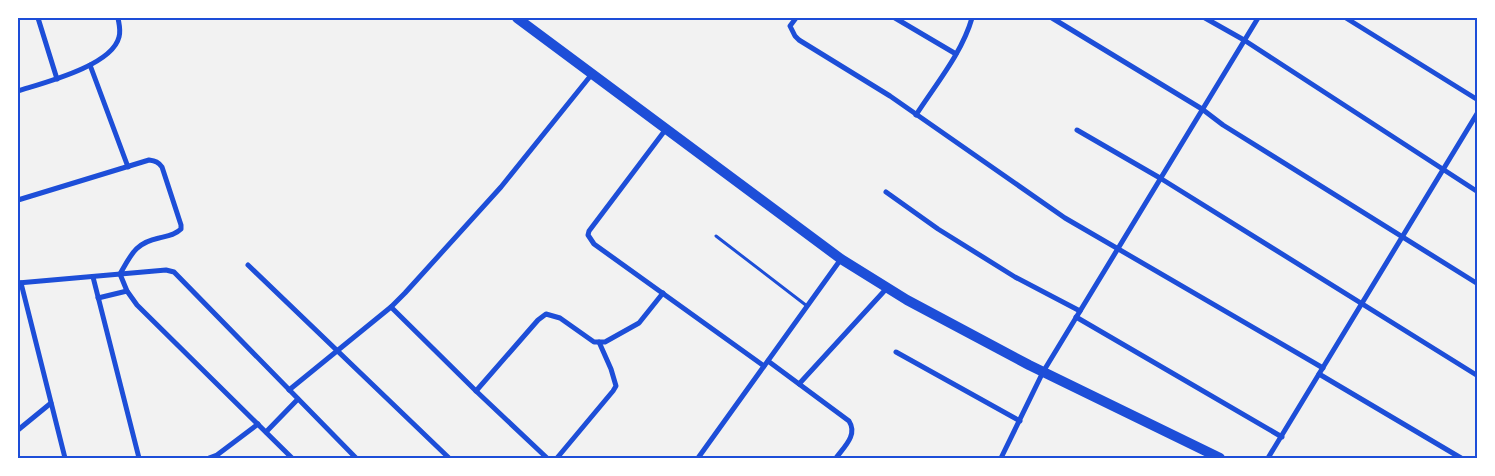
<svg xmlns="http://www.w3.org/2000/svg" width="1495" height="476" viewBox="0 0 1495 476" font-family="Karla,sans-serif">
	<style>
		.lines { fill: none; stroke-linecap: round; stroke-linejoin: round }
		.service { stroke: #1d4ed8; stroke-width: 3 }
		.minor { stroke: #1d4ed8; stroke-width: 5 }
		.trunk { stroke: #1d4ed8; stroke-width: 10 }
		.neatline { fill: none; stroke: #1d4ed8; stroke-width: 2 }
	</style>
	<rect width="100%" height="100%" fill="#f2f2f2"/>
	<g class="lines">
		<polyline class="service" points="716,236 807,306"/>
		<g class="minor">
			<polyline points="38,18 57,79"/>
			<polyline points="796,18 790,26 795,36 799,40 890,96 1065,218 1323,368"/>
			<polyline points="895,18 956,54"/>
			<polyline points="1052,18 1202,109 1223,125 1478,284"/>
			<polyline points="1205,18 1244,40 1478,192"/>
			<polyline points="1346,18 1478,100"/>
			<polyline points="90,65 128,167"/>
			<path d="M18 91C43 83 112 66 119 37 121 30 119 24 118 18"/>
			<path d="M916 115C936 84 962 53 972 18"/>
			<polyline points="666,129 589,231 588,235 594,244 764,366"/>
			<polyline points="1077,130 1160,178 1478,376"/>
			<polyline points="886,192 938,229 1015,277 1080,311"/>
			<path d="M18 200 149 160C156 161 158 162 162 167L181 225V229C175 235 167 236 159 238 135 243 131 255 120 274L127 291 137 305 292 458"/>
			<polyline points="248,265 449,458"/>
			<polyline points="93,277 139,458"/>
			<polyline points="18,283 166,270 174,272 356,458"/>
			<polyline points="21,283 65,458"/>
			<polyline points="98,298 127,291"/>
			<polyline points="391,307 476,391 547,458"/>
			<polyline points="1076,317 1282,437"/>
			<polyline points="896,352 1020,421"/>
			<path d="M768 361 849 421C858 435 844 447 836 458"/>
			<polyline points="1319,374 1461,458"/>
			<polyline points="799,384 887,288"/>
			<polyline points="289,390 391,307 405,293 501,187 592,74"/>
			<polyline points="476,391 538,320 546,314 560,318 594,342 605,342 639,323 663,293"/>
			<polyline points="18,430 51,403"/>
			<polyline points="266,432 298,399"/>
			<polyline points="209,458 217,455 258,424"/>
			<polyline points="557,458 613,391 616,386 611,369 599,342"/>
			<polyline points="698,458 841,259"/>
			<polyline points="1001,458 1043,372 1258,18"/>
			<polyline points="1268,458 1478,112"/>
		</g>
		<polyline class="trunk" points="517,18 841,259 907,300 1029,365 1220,458"/>
	</g>
	<rect width="1495" height="476" fill="none" stroke="#ffffff" stroke-width="38"/>
	<rect x="19" y="19" width="1457" height="438" class="neatline"/>
</svg>
